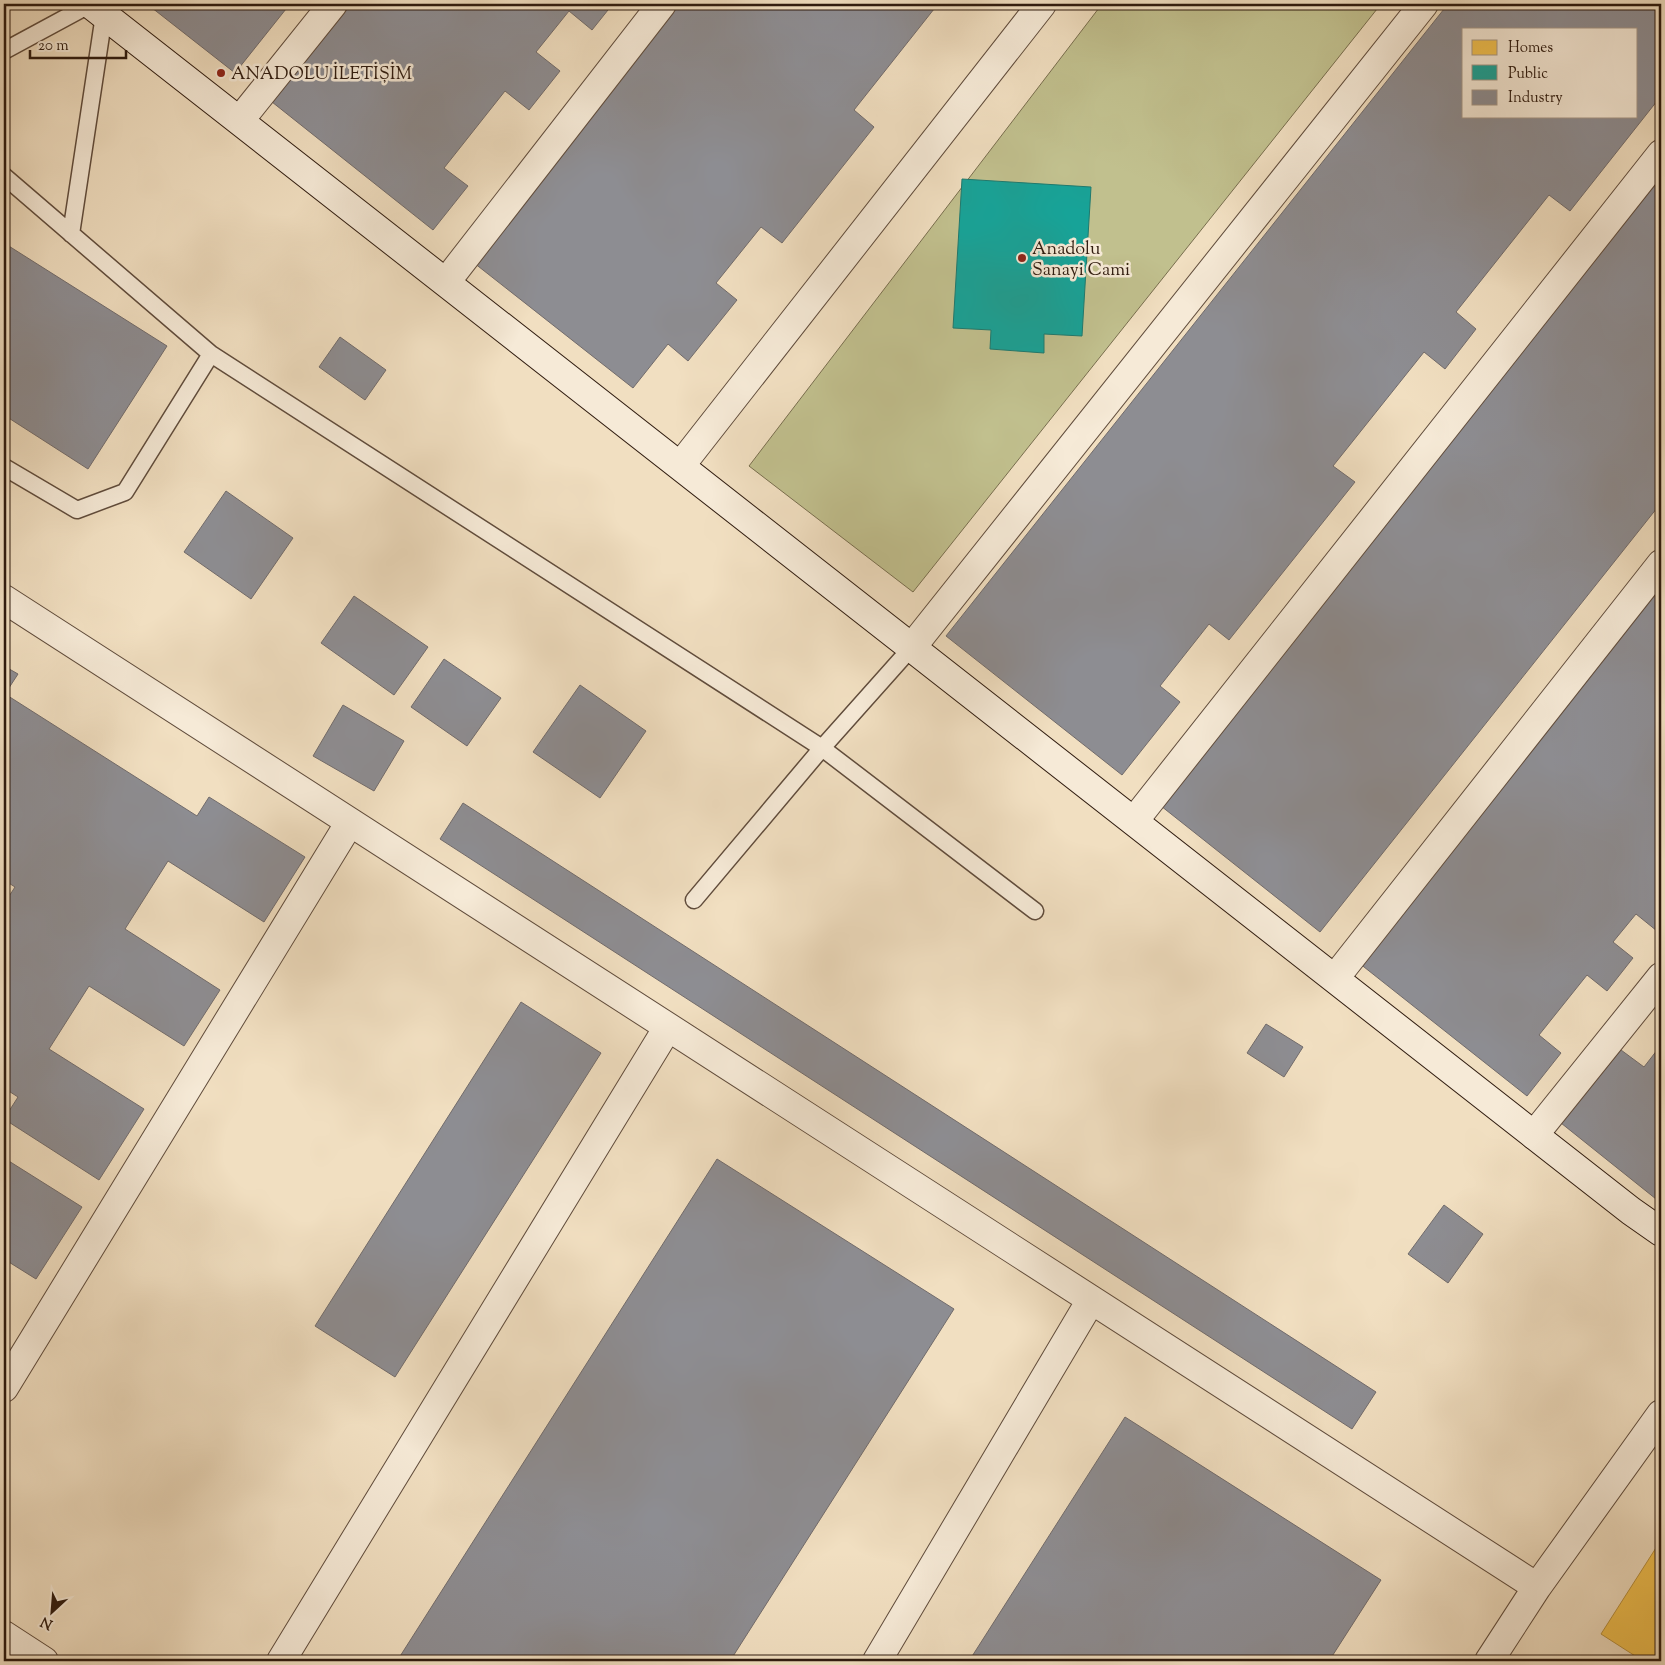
<svg xmlns="http://www.w3.org/2000/svg" width="1665" height="1665" font-family="'Sorts Mill Goudy',serif">
<style>
.green{fill:#c1c08e;stroke:#786e4e}
.homes{fill:#f2c14e;stroke:#b88f3b}
.public{fill:#17a398;stroke:#1e7a6f}
.industry{fill:#8d8d92;stroke:#716b6b;fill-rule:evenodd}
.lines{fill:none;stroke-linecap:round;stroke-linejoin:round}
.lane-casing{stroke:#604c3c;stroke-width:19}
.street-casing{stroke:#604c3c;stroke-width:30}
.secondary-casing{stroke:#2f1b0f;stroke-width:30}
.lane{stroke:#f6ead7;stroke-width:16}
.street{stroke:#f6ead7;stroke-width:28}
.secondary{stroke:#f6ead7;stroke-width:28}
.poi-dot{fill:#8f2418;stroke:#f6ead7;stroke-width:2}
.labels{text-anchor:middle;stroke-width:5;stroke-linejoin:round;paint-order:stroke}
.poi-label{font-size:18px;fill:#2f1b0f;stroke:#f6ead7;text-anchor:start}
</style>
<rect width="100%" height="100%" fill="#f1dfc1"/>
<filter id="stains"><feTurbulence type="fractalNoise" baseFrequency=".004" numOctaves="4"/><feColorMatrix values="0 0 0 0 .2 0 0 0 0 .09 0 0 0 0 .02 0 0 0 .5 -.17"/></filter>
<radialGradient id="worn" r=".72"><stop offset=".6" stop-color="#630" stop-opacity="0"/><stop offset="1" stop-color="#630" stop-opacity=".3"/></radialGradient>
<path class="green" d="M1102 4H1381L913 592 749 466Z"/>
<path class="homes" d="M1661 1540V1661H1643L1601 1634Z"/>
<path class="public" d="M962 179 1091 187 1082 336 1044 334V353L990 349 991 330 953 328Z"/>
<path class="industry" d="M147 4H290L235 73Z
M342 4H606L603 7 608 10 592 30 569 11 536 52 560 71 529 110 505 91 444 168 468 186 433 230 267 98Z
M672 4H938L854 110 874 127 782 243 761 227 716 283 737 300 688 361 668 344 633 388 469 259Z
M1448 4H1661V96L1570 211 1549 195 1456 312 1476 329 1445 369 1424 352 1333 466 1355 482 1229 640 1209 624 1160 686 1180 702 1122 775 946 636ZM1464 29H1636V116H1464Z
M1661 177V503L1320 932 1161 806Z
M4 243 167 346 88 469 4 415Z
M340 337 386 370 365 400 319 367Z
M226 491 293 538 251 599 184 552Z
M1661 582V881L1659 884 1661 886V925L1657 931 1636 914 1613 942 1633 958 1607 991 1587 975 1539 1035 1561 1053 1527 1096 1359 963Z
M354 596 428 647 394 695 321 643Z
M444 659 501 698 467 746 411 707Z
M4 666 18 674 5 694 197 816 209 797 305 857 264 922 168 861 125 929 220 990 184 1046 89 986 49 1049 144 1109 99 1180 4 1119 18 1097 4 1088V904L15 887 4 880Z
M580 685 646 731 600 798 533 752Z
M343 705 404 741 374 791 313 756Z
M463 803 1376 1392 1352 1429 440 839Z
M521 1002 601 1053 395 1377 315 1326Z
M1266 1024 1303 1047 1284 1077 1247 1053Z
M1661 1045V1203L1561 1123 1621 1050 1644 1067Z
M4 1158 82 1207 36 1279 4 1259Z
M717 1159 954 1309 730 1661H397Z
M1444 1205 1483 1234 1448 1283 1408 1254Z
M1125 1417 1381 1580 1329 1661H969Z"/>
<g class="lines">
<defs>
<path id="lane" d="M4 51 91 4
M4 176 211 354 822 748 912 647
M71 234 104 15
M4 467 77 510 125 492 211 354
M694 900 822 748 1035 911"/>
<path id="street" d="M240 120 333 4
M446 282 662 4
M681 465 1042 4
M4 599 1537 1587
M912 647 1424 4
M1134 821 1661 154
M1335 978 1661 564
M1534 1135 1661 977
M4 1388 350 822
M4 1635 44 1661
M281 1661 668 1027
M877 1661 1091 1300
M1489 1661 1537 1587 1661 1414"/>
<path id="secondary" d="M90 4 1631 1211 1661 1232"/>
</defs>
<use href="#lane" class="lane-casing"/>
<use href="#street" class="street-casing"/>
<use href="#secondary" class="secondary-casing"/>
<use href="#lane" class="lane"/>
<use href="#street" class="street"/>
<use href="#secondary" class="secondary"/>
</g>
<g class="poi-dot">
<circle cx="221" cy="73" r="5"/>
<circle cx="1022" cy="258" r="5"/>
</g>
<g class="labels">
<g class="poi-label">
<text x="231" y="79">ANADOLU İLETİŞİM</text>
<text x="1032" y="254">Anadolu<tspan x="1032" dy="21">Sanayi Cami</tspan></text>
</g>
</g>
<rect width="1665" height="1665" fill="none" stroke="#f1dfc1" stroke-width="20"/>
<rect x="5" y="5" width="1655" height="1655" fill="none" stroke="#2f1b0f" stroke-width="2.5"/>
<rect x="10" y="10" width="1645" height="1645" fill="none" stroke="#2f1b0f"/>
<rect x="1462" y="28" width="175" height="90" fill="#f6ead7" stroke="#a69787"/>
<rect x="1472" y="40" width="25" height="15" fill="#f2c14e" stroke="#a69787"/>
<text x="1508" y="52" font-size="15" fill="#2f1b0f">Homes</text>
<rect x="1472" y="65" width="25" height="15" fill="#17a398" stroke="#a69787"/>
<text x="1508" y="78" font-size="15" fill="#2f1b0f">Public</text>
<rect x="1472" y="90" width="25" height="15" fill="#8d8d92" stroke="#a69787"/>
<text x="1508" y="102" font-size="15" fill="#2f1b0f">Industry</text>
<g transform="translate(52 1612) rotate(206)" stroke="#f6ead7" stroke-width="4" paint-order="stroke">
<path d="M0-4L9 19L0 12L-9 19Z" fill="#2f1b0f"/>
<text y="-8" font-size="14" font-weight="bold" text-anchor="middle" fill="#2f1b0f">N</text>
</g>
<path d="M30 50v8h96v-8" fill="none" stroke="#2f1b0f" stroke-width="2.5"/>
<text x="38" y="50" font-size="15" fill="#2f1b0f" stroke="#f6ead7" stroke-width="4" paint-order="stroke">20 m</text>
<rect width="100%" height="100%" filter="url(#stains)"/>
<rect width="100%" height="100%" fill="url(#worn)"/>
</svg>
